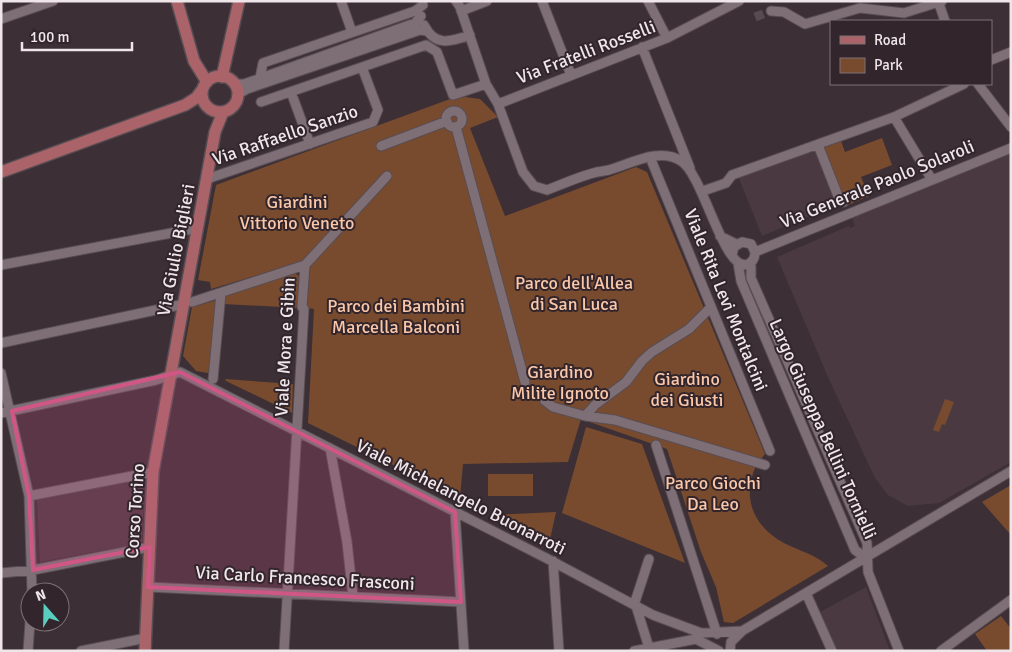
<svg xmlns="http://www.w3.org/2000/svg" width="1012" height="652" font-family="Signika,sans-serif">
<style>
.built{fill:#4b3942}
.green{fill:#784b2f}
.lines{fill:none;stroke-linecap:round;stroke-linejoin:round}
.minor-tunnel{stroke:#574a51;stroke-width:9;stroke-dasharray:9 4.5;stroke-linecap:butt}
.minor-casing{stroke:#584d52;stroke-width:11}
.major-casing{stroke:#584d52;stroke-width:14}
.minor{stroke:#7e6f77;stroke-width:9}
.major{stroke:#aa6469;stroke-width:11}
.marked{fill:#d05686;fill-opacity:0.2;stroke:#d05686;stroke-width:4;stroke-linejoin:round}
.labels{text-anchor:middle;stroke-width:4;stroke-linejoin:round;paint-order:stroke}
.street-label{font-size:18px;fill:#efe6ea;stroke:#32252b}
.park-label{font-size:18px;fill:#fac7a9;stroke:#32252b}
</style>
<rect width="100%" height="100%" fill="#3c2f36"/>
<path class="built" d="M815 148 838 204 762 236 739 178 740 176Z
M1011 152V462L939 503 908 506 888 495 875 478 828 377 777 257 849 226 850 228 855 226 852 217Z
M145 478 142 543 40 562 37 500Z
M866 587 890 651H838L820 612Z"/>
<path class="green" d="M465 97 480 99 498 117 470 128 505 216 636 167 647 172 765 454C762 458 758 462 756 466 741 498 754 527 784 543 799 551 815 554 828 566L733 623 724 622 716 587 701 552 667 449 581 419 568 462 463 464 460 498 308 423 314 309 307 308 309 281 291 265 211 289 210 282 198 280 216 185 450 99Z
M882 138 892 165 861 177 869 196 848 205 844 201 823 148 841 141 845 152Z
M295 273 302 279 300 308 223 304 224 296Z
M217 300 211 369 208 373 196 371 183 356 192 307Z
M225 379 293 384 292 413 226 381Z
M945 399 954 402 945 425 942 424 939 432 933 430Z
M586 427 642 444 685 563 562 513Z
M488 474H533V496H488Z
M1011 485V535L982 502Z
M556 512 549 544 491 515Z
M1001 616 1011 629V651H987L975 634Z"/>
<g class="lines">
<path class="minor-tunnel" d="M755 17 771 11"/>
<defs>
<path id="minor" d="M341 1 352 32
M456 1 460 7 486 84 498 104 523 172 534 186 547 190C563 184 580 176 597 172 602 171 607 171 612 169 632 163 661 147 681 161 704 175 724 274 748 264 753 262 755 257 755 252L751 244 742 242 734 247 732 255
M542 1 571 75
M648 1 667 38
M938 1 945 21
M461 11 487 1
M771 11 784 12 805 24 860 8 904 13 942 1
M1 19 53 1
M424 25C435 47 450 42 470 35
M642 47 690 168
M991 60 1011 52
M260 78 263 63 415 11 423 5
M234 84H244L415 23 421 16
M978 84 1011 127
M291 92 310 144
M237 95 247 89 420 30 427 31
M261 102 426 45 437 52 453 95 486 84
M498 104 667 38 739 1
M446 119a8 8 0 1 1 16 0a8 8 0 1 1-16 0Z
M894 117 932 180
M456 127 525 382
M818 145 840 201 844 202
M381 146 447 121
M652 162 770 451
M207 179 373 122 378 110 362 67
M703 191 726 183 732 175 894 117 964 84
M720 236 736 244
M755 252 1011 148
M751 262V278L867 543 868 572 899 651
M738 263 741 281 855 550 866 558
M1 265 198 228
M192 302 305 265 387 176
M1 343 184 304
M1 373 29 496 32 592
M213 379 221 293
M545 401 553 407 585 416 615 420 765 465
M1 413 156 380 180 372 546 558 653 615 701 633 742 631
M585 416 595 405 626 382 642 361 652 352 689 329 711 307
M656 445 717 634
M330 448 347 542 353 597
M29 496 153 472
M455 512 464 651
M553 561 559 651
M1 573 33 570 150 547
M148 587 461 602
M806 593 832 651
M634 605 649 559
M636 606 650 651
M28 651 30 622
M81 651 146 638
M284 651 304 309 302 307 305 265
M634 651 696 639 719 651
M730 651 731 642 742 631 1011 471
M941 651 1011 600"/>
<path id="major" d="M177 1 194 61 207 82
M202 94a18 18 0 1 1 36 0a18 18 0 1 1-36 0Z
M222 77 239 1
M1 172 185 105 196 98 202 90
M145 651 153 472 215 132 223 112"/>
</defs>
<use href="#minor" class="minor-casing"/>
<use href="#major" class="major-casing"/>
<use href="#minor" class="minor"/>
<use href="#major" class="major"/>
</g>
<path class="marked" d="M180 372 455 512 461 602 148 587 150 547 33 570 29 496 12 411Z"/>
<g class="labels">
<g class="street-label">
<text transform="translate(586 52) rotate(-21)" y="6">Via Fratelli Rosselli</text>
<text transform="translate(285 135) rotate(-19)" y="6">Via Raffaello Sanzio</text>
<text transform="translate(877 184) rotate(-22)" y="6">Via Generale Paolo Solaroli</text>
<text transform="translate(176 250) rotate(-79)" y="6">Via Giulio Biglieri</text>
<text transform="translate(726 300) rotate(68)" y="6">Viale Rita Levi Montalcini</text>
<text transform="translate(285 347) rotate(-87)" y="6">Viale Mora e Gibin</text>
<text transform="translate(823 429) rotate(66)" y="6">Largo Giuseppa Bellini Tornielli</text>
<text transform="translate(461 497) rotate(27)" y="6">Viale Michelangelo Buonarroti</text>
<text transform="translate(135 511) rotate(-86)" y="6">Corso Torino</text>
<text transform="translate(305 578) rotate(3)" y="6">Via Carlo Francesco Frasconi</text>
</g>
<g class="park-label">
<text x="297" y="208">Giardini<tspan x="297" dy="21">Vittorio Veneto</tspan></text>
<text x="574" y="289">Parco dell'Allea<tspan x="574" dy="21">di San Luca</tspan></text>
<text x="396" y="312">Parco dei Bambini<tspan x="396" dy="21">Marcella Balconi</tspan></text>
<text x="560" y="378">Giardino<tspan x="560" dy="21">Milite Ignoto</tspan></text>
<text x="687" y="385">Giardino<tspan x="687" dy="21">dei Giusti</tspan></text>
<text x="713" y="489">Parco Giochi<tspan x="713" dy="21">Da Leo</tspan></text>
</g>
</g>
<rect width="1012" height="652" fill="none" stroke="#efe6ea" stroke-width="5"/>
<rect x="830" y="20" width="162" height="65" fill="#32252b" stroke="#7e7277"/>
<rect x="840" y="36" width="25" height="8" fill="#aa6469" stroke="#7e7277"/>
<text x="874" y="45" font-size="15" fill="#efe6ea">Road</text>
<rect x="840" y="58" width="25" height="15" fill="#784b2f" stroke="#7e7277"/>
<text x="874" y="70" font-size="15" fill="#efe6ea">Park</text>
<g transform="translate(45 607) rotate(340)"><circle r="24" fill="#32252b" stroke="#7e7277"/>
<path d="M0-4L9 19L0 12L-9 19Z" fill="#59cebe"/>
<text y="-8" font-size="14" font-weight="bold" text-anchor="middle" fill="#efe6ea">N</text>
</g>
<path d="M22 42v8h110v-8" fill="none" stroke="#efe6ea" stroke-width="2.5"/>
<text x="30" y="42" font-size="15" fill="#efe6ea" stroke="#32252b" stroke-width="4" paint-order="stroke">100 m</text>
</svg>
